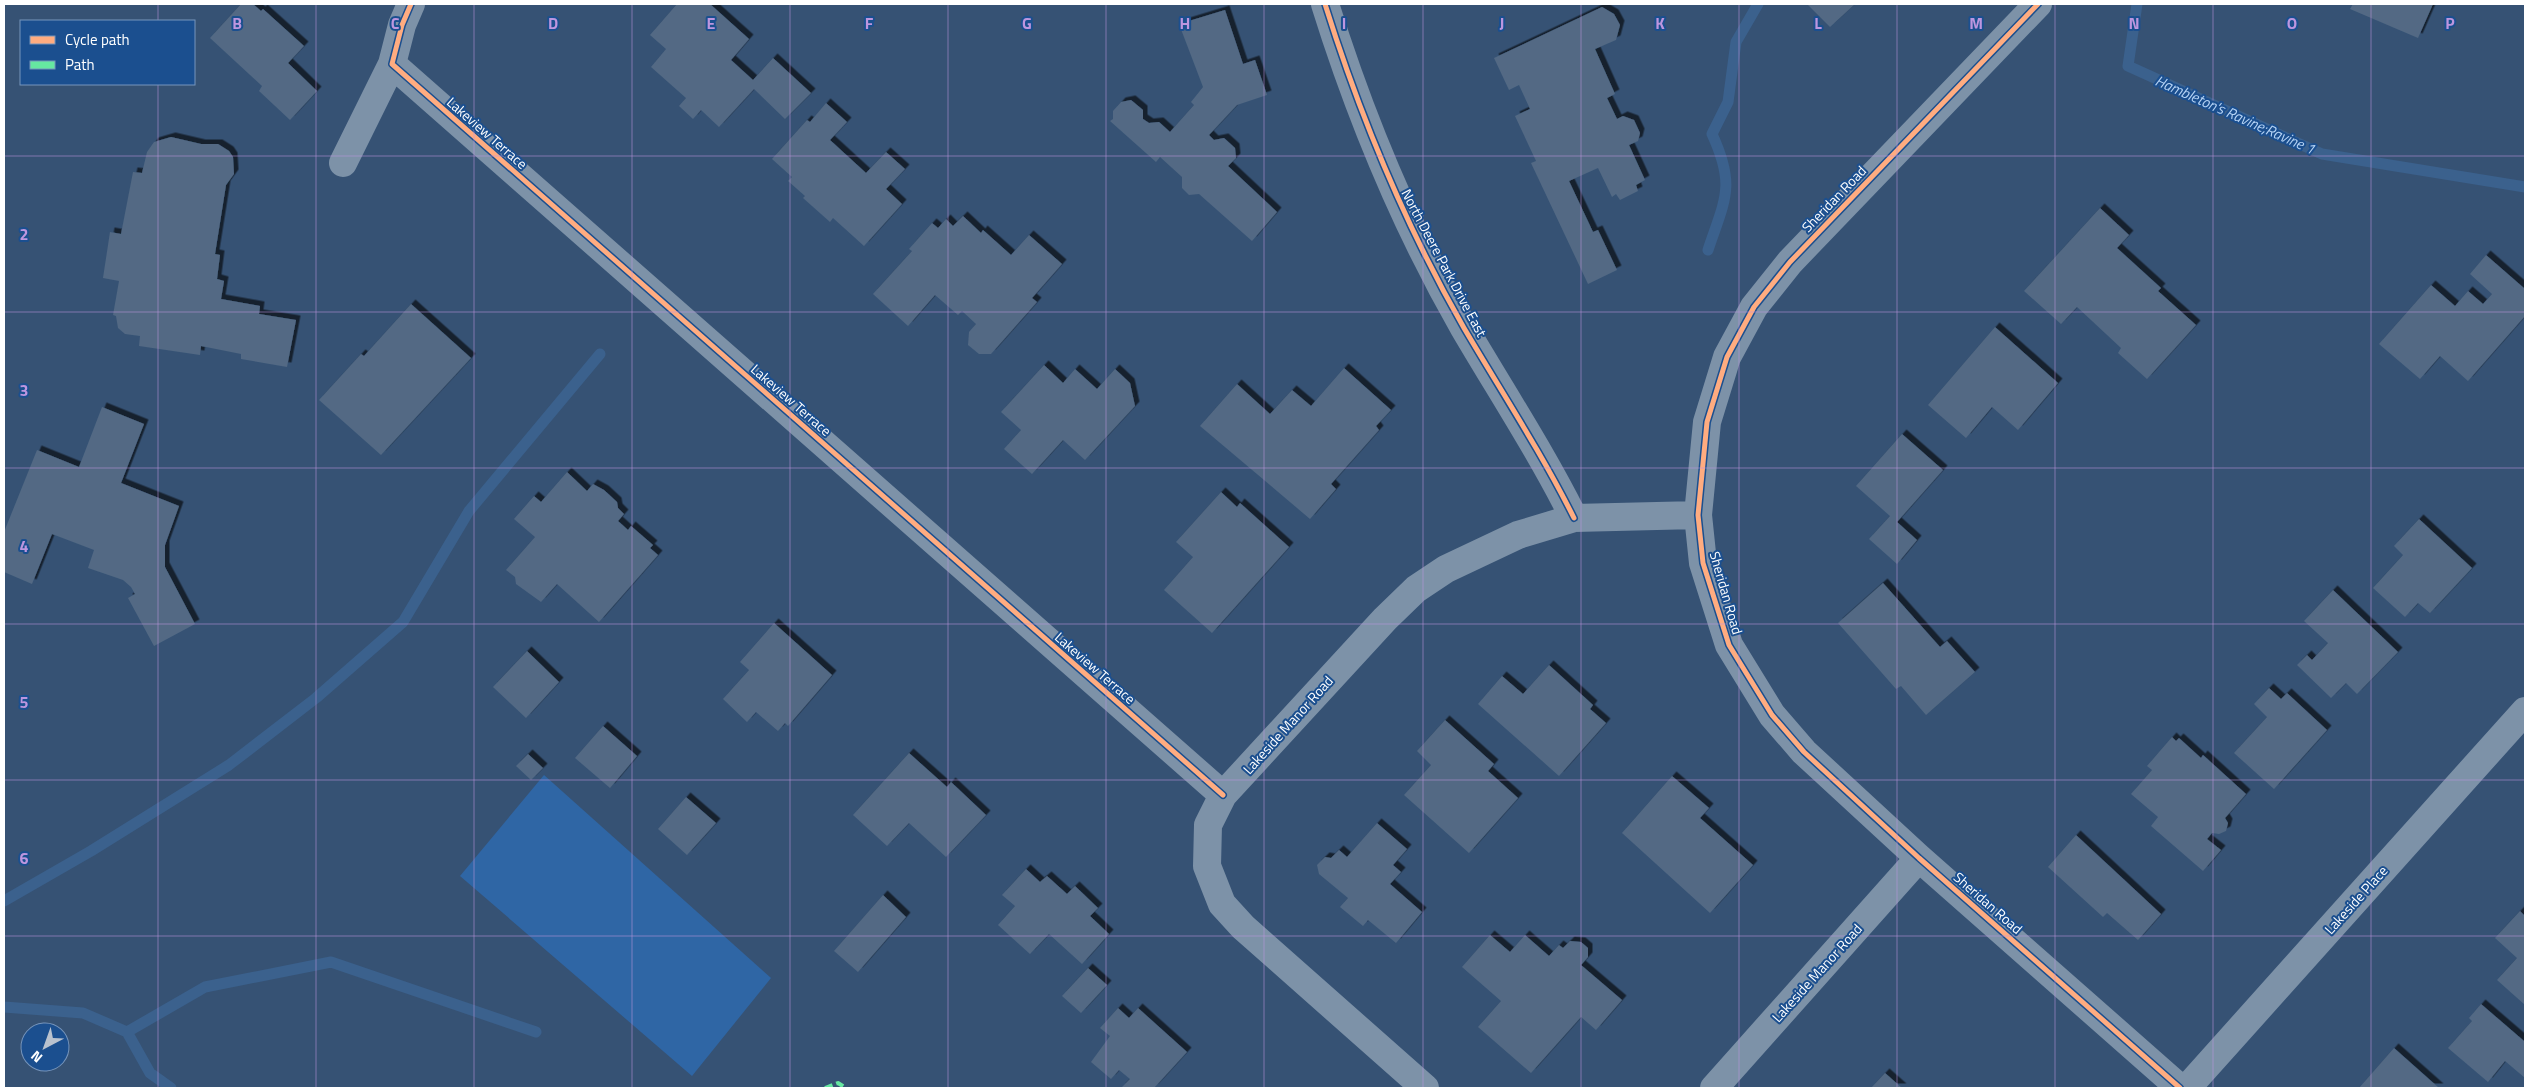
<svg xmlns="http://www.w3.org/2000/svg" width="2529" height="1092" font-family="'Titillium Web',sans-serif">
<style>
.green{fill:#2f66a5}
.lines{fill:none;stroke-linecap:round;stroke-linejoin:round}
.stream{stroke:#3b618d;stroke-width:11}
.building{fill:#526984;filter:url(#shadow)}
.minor{stroke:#7d92a8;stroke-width:28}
.quiet{stroke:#66e7a1;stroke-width:4;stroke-dasharray:8 4;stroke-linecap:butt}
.cycleway-casing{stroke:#1b4f8f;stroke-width:8}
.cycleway{stroke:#ffac80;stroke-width:5}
.grid{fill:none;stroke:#bd96df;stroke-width:1;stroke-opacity:0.55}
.labels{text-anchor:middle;stroke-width:4;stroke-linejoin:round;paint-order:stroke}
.street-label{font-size:14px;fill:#fff;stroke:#1b4f8f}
.water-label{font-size:15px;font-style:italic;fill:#b5d3f5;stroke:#1b4f8f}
.grid-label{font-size:16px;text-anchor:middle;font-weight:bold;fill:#bd96df;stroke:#1b4f8f;stroke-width:4;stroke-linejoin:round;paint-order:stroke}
</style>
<defs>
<filter id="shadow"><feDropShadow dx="4.5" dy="-4.5" stdDeviation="0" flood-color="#0009"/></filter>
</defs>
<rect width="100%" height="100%" fill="#365274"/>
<path class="green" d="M544 775 771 978 692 1076 460 876Z"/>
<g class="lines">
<path class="stream" d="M2137 4 2128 66 2322 154 2525 187
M1708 250C1725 199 1736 186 1712 134L1728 102 1736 42 1758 4
M4 901 91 851 229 765 316 698 403 622 469 511 600 354
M4 1007 83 1013 127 1032 150 1073 171 1088
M127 1032 205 987 331 962 536 1032"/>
</g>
<path class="building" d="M241 4H253L261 11 263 9 304 46 288 63 317 91 290 120 259 91 262 86 210 38Z
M677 4H710L749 39 731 60 753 80 773 58 811 93 785 119 754 89 719 127 701 110 693 119 679 106 686 98 651 67 666 49 650 35Z
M1807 4H1855L1830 27Z
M2353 4H2433L2418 38 2350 9Z
M1602 7 1614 14 1620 25 1616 40 1595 49 1615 94 1607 98 1617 119 1623 116 1634 120 1640 133 1638 141 1629 145 1645 180 1636 185 1638 191 1620 200 1616 194 1612 197 1598 168 1569 181 1593 232 1598 230 1617 270 1588 284 1531 163 1536 161 1515 116 1530 109 1519 85 1509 90 1494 58Z
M1225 10 1243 64 1255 60 1267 95 1237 105 1209 135 1214 140 1224 138 1235 148 1236 158 1228 166 1277 212 1252 241 1199 194 1189 195 1182 188V177L1160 157 1156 162 1110 121 1113 119V111L1121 102 1131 100 1143 110V119L1149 123 1159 122 1170 132 1194 105 1191 102 1203 87 1179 24Z
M826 103 847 122 830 140 866 173 886 152 905 169 886 189 902 204 864 246 833 218 830 222 803 198 805 196 788 181 792 177 772 159 807 120 810 122Z
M171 137 201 144H218L229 151 233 157 234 174 226 185 215 254 220 255 217 279 224 281 221 299 260 306 259 314 296 320 287 367 241 359V354L201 346 200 355 139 346 140 336 125 334 118 328 116 316 113 315 119 281 103 278 110 232 121 234 133 172 142 173 147 152 154 142Z
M2100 208 2129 235 2117 248 2161 288 2158 291 2196 325 2147 379 2118 353 2121 348 2077 307 2061 324 2024 291Z
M963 216 981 233 983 230 1011 255 1029 235 1062 264 1032 298 1037 302 991 354H979L968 345 969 332 976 324 962 311 958 315 935 295 908 326 873 294 912 251 909 249 932 223 938 228 946 219 953 226Z
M2486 255 2525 289V316L2468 381 2440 356 2420 379 2379 344 2431 285 2455 306 2468 291 2483 304 2492 294 2470 274Z
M411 304 471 358 381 455 319 400 361 354 364 356Z
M1995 327 2058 383 2018 430 1992 407 1966 438 1928 405Z
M1044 365 1063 383 1075 369 1097 389 1115 369 1130 383 1135 406 1085 460 1063 440 1032 474 1004 449 1021 430 1001 412Z
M1344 368 1391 410 1376 426 1379 430 1331 484 1336 489 1310 519 1200 426 1237 384 1270 414 1292 390 1311 406Z
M102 407 144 424 121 483 179 506 165 545V567L195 624 154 646 128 598 135 594 131 587 123 580 88 568 94 550 52 534 32 584 4 572V532L37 450 79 467Z
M1902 434 1943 470 1897 522 1917 540 1897 564 1869 539 1890 516 1856 486Z
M567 472 587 491 593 484 604 490 617 502 618 508 624 514 618 521 628 530 631 526 653 545 650 548 658 555 599 622 557 584 541 602 516 584 515 577 506 570 535 537 514 519 534 496 541 502Z
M1221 492 1237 507 1240 503 1289 547 1212 633 1164 590 1193 557 1176 542Z
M2419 519 2472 568 2430 613 2418 603 2405 617 2373 588 2403 555 2394 546Z
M1883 583 1940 647 1947 641 1975 672 1926 715 1901 686 1896 689 1838 623Z
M2333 590 2398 652 2357 694 2346 683 2331 698 2297 665 2307 655 2312 660 2328 643 2304 621Z
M774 623 832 675 788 726 785 723 778 731 756 712 747 722 723 699 749 670 740 662Z
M527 651 559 682 526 718 493 687Z
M1549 665 1593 705 1590 709 1606 723 1559 776 1478 704 1502 676 1523 694Z
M2269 688 2281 699 2287 693 2327 730 2274 789 2234 753 2267 717 2254 704Z
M1445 720 1494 764 1488 771 1518 798 1469 853 1404 795 1431 765 1417 751Z
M603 726 637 756 610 788 575 758Z
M2172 737 2176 741 2179 738 2201 758 2203 755 2246 794 2225 818 2228 823 2226 831 2219 834 2212 833 2207 839 2221 850 2203 871 2151 826 2158 817 2131 794 2152 770 2147 766Z
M909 753 947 787 951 782 986 815 946 857 909 823 887 846 853 815Z
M528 754 543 768 531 780 516 766Z
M1672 776 1709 808 1700 818 1753 865 1710 913 1622 833Z
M686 797 716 823 687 855 658 829Z
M1377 823 1407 849 1393 865 1401 872 1390 884 1422 912 1396 943 1368 920 1363 926 1340 907 1348 898 1319 874 1317 865 1325 857 1331 858 1339 850 1347 857Z
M2076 835 2161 914 2138 940 2107 913 2103 917 2048 867Z
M1026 869 1040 882 1047 876 1067 894 1075 886 1098 908 1090 916 1109 934 1082 964 1049 934 1030 954 998 925 1015 906 1002 895Z
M883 895 906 917 858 972 834 951Z
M2520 911 2525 916V1005L2497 980 2517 958 2495 938Z
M1490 935 1510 952 1525 935 1549 956 1559 945 1563 948 1570 941 1581 942 1588 948V957L1581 965 1622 1000 1596 1030 1581 1017 1531 1073 1478 1027 1501 1001 1462 967Z
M1088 968 1107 985 1081 1013 1062 996Z
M2481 1004 2524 1041 2525 1078 2505 1061 2488 1082 2448 1048 2472 1021 2469 1018Z
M1118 1008 1129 1018 1138 1008 1187 1052 1154 1088H1121L1130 1079 1119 1070 1111 1079 1091 1062 1110 1036 1100 1028Z
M2394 1048 2439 1088H2359Z
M1885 1073 1902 1088H1871Z"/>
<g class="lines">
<path class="minor" d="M411 4 402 25 392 64 1223 795
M1325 4C1360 116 1405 225 1464 328 1501 391 1541 452 1574 518
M2038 4 1790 262 1754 307 1727 357 1707 422 1698 515 1703 563 1729 645 1772 715 1804 752 1919 858 2180 1088
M343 163 392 64
M1425 1088 1243 927 1222 904 1207 866 1208 825 1223 795 1385 619 1416 589 1446 569 1518 535 1574 518 1698 515
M1714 1088 1919 858
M2187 1088 2525 711"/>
<path class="quiet" d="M825 1088 838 1083 846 1088"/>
<defs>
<path id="cycleway" d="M411 4 402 25 392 64 1223 795
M1325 4C1360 116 1405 225 1464 328 1501 391 1541 452 1574 518
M2038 4 1790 262 1754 307 1727 357 1707 422 1698 515 1703 563 1729 645 1772 715 1804 752 1919 858 2180 1088"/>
</defs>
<use href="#cycleway" class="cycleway-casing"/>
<use href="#cycleway" class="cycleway"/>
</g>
<path class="grid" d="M158 4V21M316 4V1088M474 4V1088M632 4V1088M790 4V1088M948 4V1088M1106 4V1088M1264 4V1088M1423 4V1088M1581 4V1088M1739 4V1088M1897 4V1088M2055 4V1088M2213 4V1088M2371 4V1088M158 84V1088M4 156H2525M4 312H2525M4 468H2525M4 624H2525M4 780H2525M4 936H2525"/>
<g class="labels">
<g class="street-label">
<text transform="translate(487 133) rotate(41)" y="5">Lakeview Terrace</text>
<text transform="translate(1834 199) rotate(-46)" y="5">Sheridan Road</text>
<text transform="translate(1444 263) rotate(62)" y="5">North Deere Park Drive East</text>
<text transform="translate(791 400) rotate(41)" y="5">Lakeview Terrace</text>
<text transform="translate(1726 593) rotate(74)" y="5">Sheridan Road</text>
<text transform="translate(1095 668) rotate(41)" y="5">Lakeview Terrace</text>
<text transform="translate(1288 725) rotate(-48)" y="5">Lakeside Manor Road</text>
<text transform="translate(2356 900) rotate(-48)" y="5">Lakeside Place</text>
<text transform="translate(1988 903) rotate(41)" y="5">Sheridan Road</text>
<text transform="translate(1817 973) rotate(-48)" y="5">Lakeside Manor Road</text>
</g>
<g class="water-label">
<text transform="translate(2235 115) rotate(24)" y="5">Hambleton's Ravine;Ravine 1</text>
</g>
</g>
<g class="grid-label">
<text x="237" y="29">B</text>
<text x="395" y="29">C</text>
<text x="553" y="29">D</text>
<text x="711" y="29">E</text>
<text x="869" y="29">F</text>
<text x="1027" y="29">G</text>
<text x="1185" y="29">H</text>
<text x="1344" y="29">I</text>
<text x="1502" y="29">J</text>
<text x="1660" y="29">K</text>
<text x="1818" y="29">L</text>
<text x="1976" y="29">M</text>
<text x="2134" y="29">N</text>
<text x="2292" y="29">O</text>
<text x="2450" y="29">P</text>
<text x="24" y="240">2</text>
<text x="24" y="396">3</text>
<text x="24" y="552">4</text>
<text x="24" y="708">5</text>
<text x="24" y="864">6</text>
</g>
<rect width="2529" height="1092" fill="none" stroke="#ffffff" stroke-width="10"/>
<rect x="20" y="20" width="175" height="65" fill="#1b4f8f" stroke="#7695bc"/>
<rect x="30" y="36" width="25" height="8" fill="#ffac80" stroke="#7695bc"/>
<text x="65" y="45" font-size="15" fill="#ffffff">Cycle path</text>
<rect x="30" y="61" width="25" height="8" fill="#66e7a1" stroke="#7695bc"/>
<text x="65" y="70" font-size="15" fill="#ffffff">Path</text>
<g transform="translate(45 1047) rotate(221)"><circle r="24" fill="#1b4f8f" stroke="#7695bc"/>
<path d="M0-4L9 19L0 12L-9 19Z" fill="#b9c2ce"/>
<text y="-8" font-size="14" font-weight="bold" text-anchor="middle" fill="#ffffff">N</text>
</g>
</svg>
